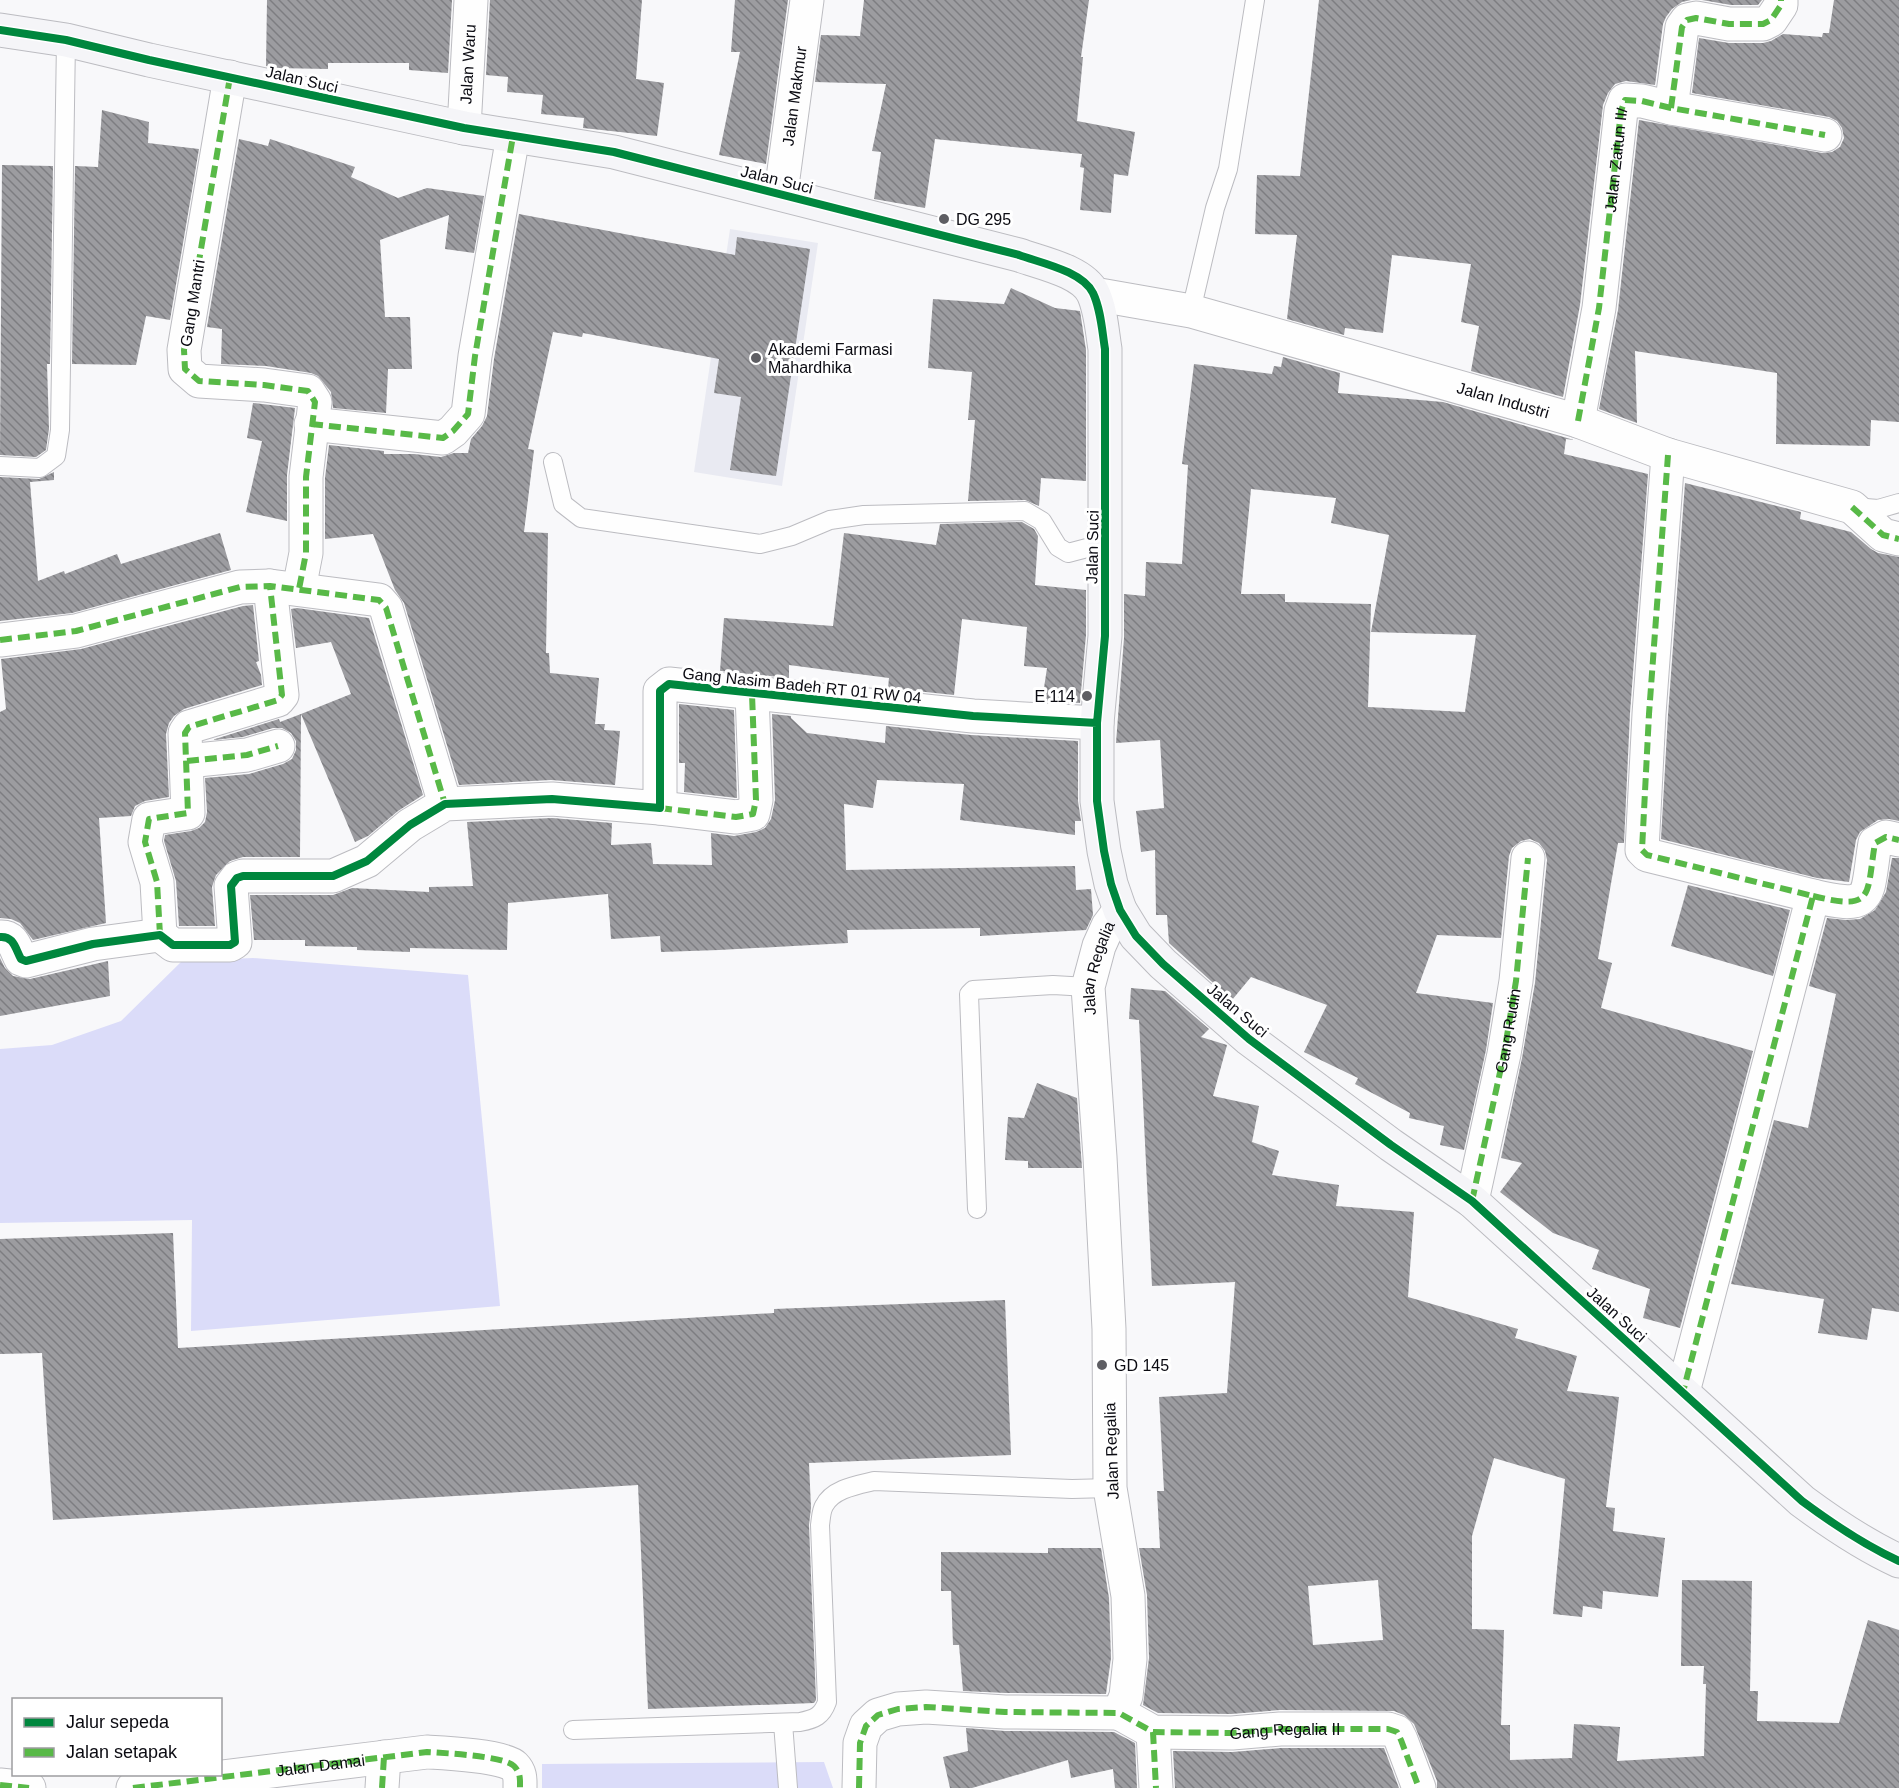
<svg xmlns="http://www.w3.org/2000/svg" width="1899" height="1788" font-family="Helvetica,sans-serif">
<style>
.built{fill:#e9eaf2}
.green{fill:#dbdcf9}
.building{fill:url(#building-back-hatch);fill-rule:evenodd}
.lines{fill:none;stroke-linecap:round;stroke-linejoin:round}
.lane-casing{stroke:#bcbcc1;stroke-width:20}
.street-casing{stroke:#bcbcc1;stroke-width:35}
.secondary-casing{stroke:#bcbcc1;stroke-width:35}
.lane{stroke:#fefefe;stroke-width:18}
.street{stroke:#fefefe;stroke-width:33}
.secondary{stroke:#f5f5f8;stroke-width:33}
.quiet{stroke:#58b947;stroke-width:6;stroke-dasharray:12 6;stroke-linecap:butt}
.cycleway-casing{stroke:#fff;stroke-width:11}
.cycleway{stroke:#00873e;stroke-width:8}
.poi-dot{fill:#5e5e63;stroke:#fff;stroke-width:2}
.labels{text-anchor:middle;stroke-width:6;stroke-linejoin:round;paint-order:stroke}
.street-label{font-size:16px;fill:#0b0b12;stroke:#fff}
.poi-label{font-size:16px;fill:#0b0b12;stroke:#fff;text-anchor:start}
</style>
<defs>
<pattern id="building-back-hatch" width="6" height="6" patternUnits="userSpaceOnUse" patternTransform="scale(1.5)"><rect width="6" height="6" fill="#9c9ca0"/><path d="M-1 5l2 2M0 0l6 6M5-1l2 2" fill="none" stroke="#7d7d81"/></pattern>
</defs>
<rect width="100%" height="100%" fill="#f8f8fa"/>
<path class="built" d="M730 229 818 243 782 486 694 472Z"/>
<path class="green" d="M253 958 468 975 500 1306 191 1331 192 1220 0 1223V1049L52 1045 121 1021 182 961Z
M824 1762 833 1788H542V1764Z"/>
<path class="building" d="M267 0H452L448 73 409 70V63H328V69L275 68 266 66Z
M490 0H642L636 79 664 83 657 136 583 128 584 118 541 114 543 95 507 92 508 77 486 75Z
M735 0H788L766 164 719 155 740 52H731Z
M864 0H1089L1081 57H1083L1077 121 1135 132 1128 176 1114 174 1111 213 1080 210 1084 168 1080 167 1082 154 935 139 925 208 874 199 881 152 872 151 886 84 815 82 821 35 860 36Z
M1319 0H1691L1682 2 1672 9 1666 17 1663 24 1655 85 1626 81 1615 84 1608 93 1603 105 1580 305 1563 397 1471 371 1479 326 1461 322 1471 264 1392 255 1383 333 1345 328 1344 335 1287 319 1297 235 1255 234 1257 175 1300 176Z
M1702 0H1762L1758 5H1731Z
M1834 0H1899V422L1871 420 1870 446 1776 444 1777 373 1635 351 1637 423 1599 409 1618 310 1639 120 1822 153 1832 152 1840 147 1844 138 1842 128 1837 121 1829 117 1692 93 1699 38 1729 43H1763L1771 41 1783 34 1822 37 1823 33H1829Z
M102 110 149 122 148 143 199 149 170 320 146 316 136 365 72 364 75 166 98 167Z
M239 139 268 146 270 139 355 167 351 177 398 198 427 188 484 196 474 253 445 249 449 215 380 240 385 317H410L412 369H388L386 413 333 408 331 392 318 376 311 373 266 366 221 364 222 329 207 327Z
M2 165 53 166 50 364H47L49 429 46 450 36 457 0 455Z
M519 214 735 255 737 237 810 249 776 476 730 470 741 397 714 393 719 359 583 333 582 337 553 332 528 449 534 450 524 532 548 533 546 653H549L550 673 599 678 595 724H605L604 730 620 731 615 785 551 780 459 785 404 603 395 590 373 534 325 539V478L329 445 384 451V454H414L441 457 454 453H468L471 439 482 426 487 416 494 359Z
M1011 288 1055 308 1080 311 1086 350V481L1041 478 1039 506 1025 500 968 501 975 420H968L972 372 928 368 933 299 1004 304Z
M1283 357 1340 373 1338 393 1443 402 1574 440 1566 439 1564 454 1648 474 1630 713 1624 843H1618L1598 959 1612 963 1601 1008 1753 1051 1680 1328 1643 1318 1650 1289 1592 1269 1599 1250 1553 1233 1500 1192 1522 1163 1501 1158 1522 1058 1535 983 1547 860 1545 851 1539 843 1530 839 1521 841 1512 848 1509 856 1501 938 1437 935 1416 993 1493 1003 1486 1050 1464 1150 1440 1145 1444 1126 1409 1118 1410 1113 1355 1084 1358 1078 1304 1052 1327 1005 1251 977 1232 1000 1169 943 1167 915H1156L1155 850 1141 852 1136 811 1164 808 1160 740 1116 743 1124 638V594L1145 596 1146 562 1182 564 1188 465 1182 464 1194 364 1272 374 1274 366 1281 367ZM1251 489 1336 498 1331 523 1389 535 1371 632 1476 635 1465 712 1368 707 1371 604 1285 602V594H1241Z
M253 403 295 408 287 475V521L246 512 262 441 247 438Z
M54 472V480L30 482 38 581 64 571 65 574 117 554 121 564 220 533 231 570 72 613 0 621V477L39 479Z
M1685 483 1801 512 1800 519 1851 532 1871 549 1878 553 1899 557V821L1889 819 1878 820 1860 832 1856 840 1849 882 1817 878 1661 839 1668 715Z
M1022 522 1034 529 1038 536 1035 585 1086 590V635L1080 703 1042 701 1047 668 1024 666 1027 627 962 619 954 695 888 688 889 678 789 665V678L720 671 724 618 833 626 844 533 936 545 940 524Z
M253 605 259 661 256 662 261 675 262 685 184 709 174 716 169 723 166 734 169 797 145 801 135 806 131 816 99 818 106 923 33 940 20 923 11 919 0 918V712L6 709 1 659 81 649 243 606Z
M297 608 369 618 423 795 398 811 368 836 355 842 301 714 351 694 331 642 296 648 291 609Z
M679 704 734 710 737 798 684 792 685 763H679Z
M301 714 300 857H243L230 861 216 875 212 887 215 926H179L176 881 164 841 165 835 191 831 199 828 205 822 207 812 205 778 249 774 283 764 292 759 296 750V741L291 733 282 728H273L243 737 212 740 279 719 280 722Z
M772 714 791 716V718L807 733 885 743 886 726 971 735 1078 741V801L1081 821H1075V835L960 820 964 784 877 780 873 808 844 804 846 870 1075 866 1076 890 1091 889 1093 915 1086 930 980 936V928L847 930 848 943 719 950 661 952 660 936 611 939 608 894 508 903 507 950 410 948V952L357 950V947L305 946V940H254L250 895H333L352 888 429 892V887L473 886 467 822 552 818 612 823 611 845 651 843 653 864 712 865 711 833 734 836 756 832 765 828 771 819 775 800Z
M1892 858H1899V1312L1872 1308 1867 1340 1818 1333 1824 1299 1731 1284 1774 1120 1808 1128 1836 994 1809 986 1827 918 1846 920 1860 919 1875 910 1886 892Z
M1688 885 1790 910 1773 976 1671 946Z
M0 958 5 968 13 976 30 979 108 961 110 996 0 1016Z
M1131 988 1165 991 1209 1029 1201 1037 1227 1045 1213 1096 1259 1106 1252 1142 1279 1151 1272 1175 1339 1185 1336 1206 1414 1212 1408 1297 1518 1329 1515 1338 1577 1356 1567 1391 1619 1397 1606 1507 1615 1508 1613 1531 1665 1538 1658 1597 1603 1591 1602 1609 1583 1606 1582 1617 1553 1614 1565 1479 1494 1458 1472 1536V1629L1504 1630 1501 1725H1510V1760L1572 1758 1574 1724 1620 1727 1617 1761 1704 1756 1706 1684H1703L1704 1666H1681L1682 1580 1752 1581 1750 1691H1758L1757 1721 1839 1723 1868 1620 1899 1630V1788H1437V1781L1414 1724 1404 1715 1394 1711 1280 1710 1231 1714 1158 1713 1143 1705 1149 1658 1147 1595 1139 1548H1160L1157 1491H1164L1159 1397 1227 1393 1235 1282 1152 1286 1139 1020 1129 1019ZM1378 1580 1383 1640 1313 1645 1308 1586Z
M1037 1083 1077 1098 1082 1168H1028V1161L1005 1160 1008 1117 1024 1118Z
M173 1233 178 1348 774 1313V1309L1005 1300 1011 1455 809 1463 811 1508 809 1525 816 1700 814 1703 648 1709 638 1485 53 1520 42 1353 0 1354V1239Z
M1048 1548H1101L1109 1598 1111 1658 1106 1694 1006 1693 963 1691 959 1645H953L951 1591H941V1552L1048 1553Z
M966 1728 1005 1731 1114 1732 1135 1743 1137 1788H1115L1113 1769 1071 1778 1068 1760 972 1788H950L943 1757 968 1751Z
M1281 1748H1384L1399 1788H1175L1173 1751 1232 1752Z"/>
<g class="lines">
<defs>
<path id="lane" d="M1191 311 1215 208 1228 169 1255 0
M553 462 563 504 581 518 760 544 792 536 830 520 864 515 1025 511 1042 521 1058 547 1068 553 1106 543
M0 466 40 468 56 456 60 430 66 40
M1854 507 1878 509 1899 503
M977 1209 969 994 973 990 1053 985 1088 987
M783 1723 788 1788
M573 1730 800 1722C815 1719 822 1716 827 1702L820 1525C821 1519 821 1511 824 1506 832 1489 857 1485 874 1481L1072 1489 1110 1488"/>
<g id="street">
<path d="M230 77 184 350 185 369 199 381 264 385 308 391 315 402 306 477V553L299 589"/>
<path d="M1671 108 1682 27 1687 20 1696 18 1729 24H1763L1771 20 1781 5V0"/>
<path id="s1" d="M464 128 471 0"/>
<path id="s2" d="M781 193 807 0"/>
<path id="s3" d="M1094 294 1191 311 1578 421 1668 455 1852 507 1883 535 1899 539"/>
<path id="s4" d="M1578 421 1599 308 1621 111 1625 100 1642 101 1671 108 1825 135"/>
<path d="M311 424 443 438 453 431 468 414 475 356 513 136"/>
<path d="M1668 455 1649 714 1642 850 1647 855 1813 896 1683 1392"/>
<path d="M0 640 76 631 240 587 270 586 379 600 386 608 445 804"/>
<path d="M187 761 247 755 278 746"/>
<path d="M660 808 736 817 753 814 756 800 752 694"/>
<path d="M1813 896C1875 911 1866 897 1875 843L1886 837 1899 840"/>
<path d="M160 935 157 882 145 842 149 819 188 813 185 733 189 727 278 700 282 695 270 586"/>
<path d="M0 937C14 936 15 948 21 959L26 961 93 944 160 935 173 945H230L235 942 231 886 237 878 243 876H333L367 861 410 825 445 804 552 799 660 808V691L669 684 973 716 1097 723"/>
<path d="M1472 1201 1504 1054 1516 981 1528 858"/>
<path id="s5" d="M1119 1713 1126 1696 1130 1659 1128 1596 1110 1488 1109 1329 1100 1157 1088 987 1099 946 1108 926 1120 910"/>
<path id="s6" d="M1119 1713 1153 1732 1232 1733 1280 1729H1388L1397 1732 1401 1740 1419 1788"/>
<path d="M1153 1732 1156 1788"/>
<path d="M0 1785 29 1788"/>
<path d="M133 1788 427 1752C444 1753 504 1756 514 1766 521 1773 520 1780 520 1788"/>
<path d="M382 1788 384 1757"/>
<path d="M859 1788 860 1743 866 1726 878 1715 898 1709 926 1707 1005 1712 1119 1713"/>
</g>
<path id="secondary" d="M0 30 66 40 149 60 464 128 614 152 1019 255C1041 263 1082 271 1093 293 1101 310 1102 331 1105 349V636L1097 723V801L1104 851 1111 884 1120 910 1136 936 1163 964 1249 1039 1391 1145 1472 1201 1802 1501C1833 1524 1864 1545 1899 1561"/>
</defs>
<use href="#lane" class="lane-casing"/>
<use href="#street" class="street-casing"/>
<use href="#secondary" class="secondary-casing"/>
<use href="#lane" class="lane"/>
<use href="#street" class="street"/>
<use href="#secondary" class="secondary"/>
<g class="quiet">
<path d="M230 77 184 350 185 369 199 381 264 385 308 391 315 402 306 477V553L299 589"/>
<path d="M1671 108 1682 27 1687 20 1696 18 1729 24H1763L1771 20 1781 5V0"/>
<path d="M1578 421 1599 308 1621 111 1625 100 1642 101 1671 108 1825 135"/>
<path d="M311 424 443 438 453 431 468 414 475 356 513 136"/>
<path d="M1668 455 1649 714 1642 850 1647 855 1813 896 1683 1392"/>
<path d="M1852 507 1883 535 1899 539"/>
<path d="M0 640 76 631 240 587 270 586 379 600 386 608 445 804"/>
<path d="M187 761 247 755 278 746"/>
<path d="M660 808 736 817 753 814 756 800 752 694"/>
<path d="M1813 896C1875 911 1866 897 1875 843L1886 837 1899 840"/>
<path d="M160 935 157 882 145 842 149 819 188 813 185 733 189 727 278 700 282 695 270 586"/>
<path id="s7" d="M1472 1201 1504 1054 1516 981 1528 858"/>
<path d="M1153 1732 1156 1788"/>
<path d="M0 1785 29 1788"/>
<path id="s8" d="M133 1788 427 1752C444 1753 504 1756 514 1766 521 1773 520 1780 520 1788"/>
<path d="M382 1788 384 1757"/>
<path d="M859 1788 860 1743 866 1726 878 1715 898 1709 926 1707 1005 1712 1119 1713 1153 1732 1232 1733 1280 1729H1388L1397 1732 1401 1740 1419 1788"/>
</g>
<defs>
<path id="cycleway" d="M0 30 66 40 149 60 464 128 614 152 1019 255C1041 263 1082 271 1093 293 1101 310 1102 331 1105 349V636L1097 723V801L1104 851 1111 884 1120 910 1136 936 1163 964 1249 1039 1391 1145 1472 1201 1802 1501C1833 1524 1864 1545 1899 1561
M0 937C14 936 15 948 21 959L26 961 93 944 160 935 173 945H230L235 942 231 886 237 878 243 876H333L367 861 410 825 445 804 552 799 660 808V691L669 684 973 716 1097 723"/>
</defs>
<use href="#cycleway" class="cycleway-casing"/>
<use href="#cycleway" class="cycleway"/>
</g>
<g class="poi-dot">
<circle cx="944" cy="219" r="6"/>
<circle cx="756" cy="358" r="6"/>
<circle cx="1087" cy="696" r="6"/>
<circle cx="1102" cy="1365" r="6"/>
</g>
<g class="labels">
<g class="street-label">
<text dy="6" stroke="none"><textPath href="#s1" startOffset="64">Jalan Waru</textPath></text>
<text transform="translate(302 79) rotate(13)" y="6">Jalan Suci</text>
<text dy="6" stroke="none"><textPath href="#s2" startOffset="98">Jalan Makmur</textPath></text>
<text dy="6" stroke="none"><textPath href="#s4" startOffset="264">Jalan Zaitun III</textPath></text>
<text transform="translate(777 179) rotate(14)" y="6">Jalan Suci</text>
<text transform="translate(192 303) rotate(-81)" y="6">Gang Mantri</text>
<text dy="6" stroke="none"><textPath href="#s3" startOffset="423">Jalan Industri</textPath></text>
<text transform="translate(1092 547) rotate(-89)" y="6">Jalan Suci</text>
<text transform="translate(802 685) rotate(6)" y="6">Gang Nasim Badeh RT 01 RW 04</text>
<text dy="6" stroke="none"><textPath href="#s5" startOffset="750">Jalan Regalia</textPath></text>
<text transform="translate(1238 1010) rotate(40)" y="6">Jalan Suci</text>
<text dy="6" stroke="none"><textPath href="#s7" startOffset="174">Gang Rudin</textPath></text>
<text transform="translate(1617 1314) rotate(42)" y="6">Jalan Suci</text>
<text transform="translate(1111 1451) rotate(-92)" y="6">Jalan Regalia</text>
<text dy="6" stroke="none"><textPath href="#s6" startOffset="171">Gang Regalia II</textPath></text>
<text dy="6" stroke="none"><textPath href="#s8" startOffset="189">Jalan Damai</textPath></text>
</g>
<g class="poi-label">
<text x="956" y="225">DG 295</text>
<text x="768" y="355">Akademi Farmasi<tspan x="768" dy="18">Mahardhika</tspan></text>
<text x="1075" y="702" text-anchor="end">E 114</text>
<text x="1114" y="1371">GD 145</text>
</g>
</g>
<rect x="12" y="1698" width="210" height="78" fill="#ffffff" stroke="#9d9da0" stroke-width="1.5"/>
<rect x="24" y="1718" width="30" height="9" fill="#00873e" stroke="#9d9da0" stroke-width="1.5"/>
<text x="66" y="1728" font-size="18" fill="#0b0b12">Jalur sepeda</text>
<rect x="24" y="1748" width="30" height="9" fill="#58b947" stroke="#9d9da0" stroke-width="1.5"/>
<text x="66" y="1758" font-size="18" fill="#0b0b12">Jalan setapak</text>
</svg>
